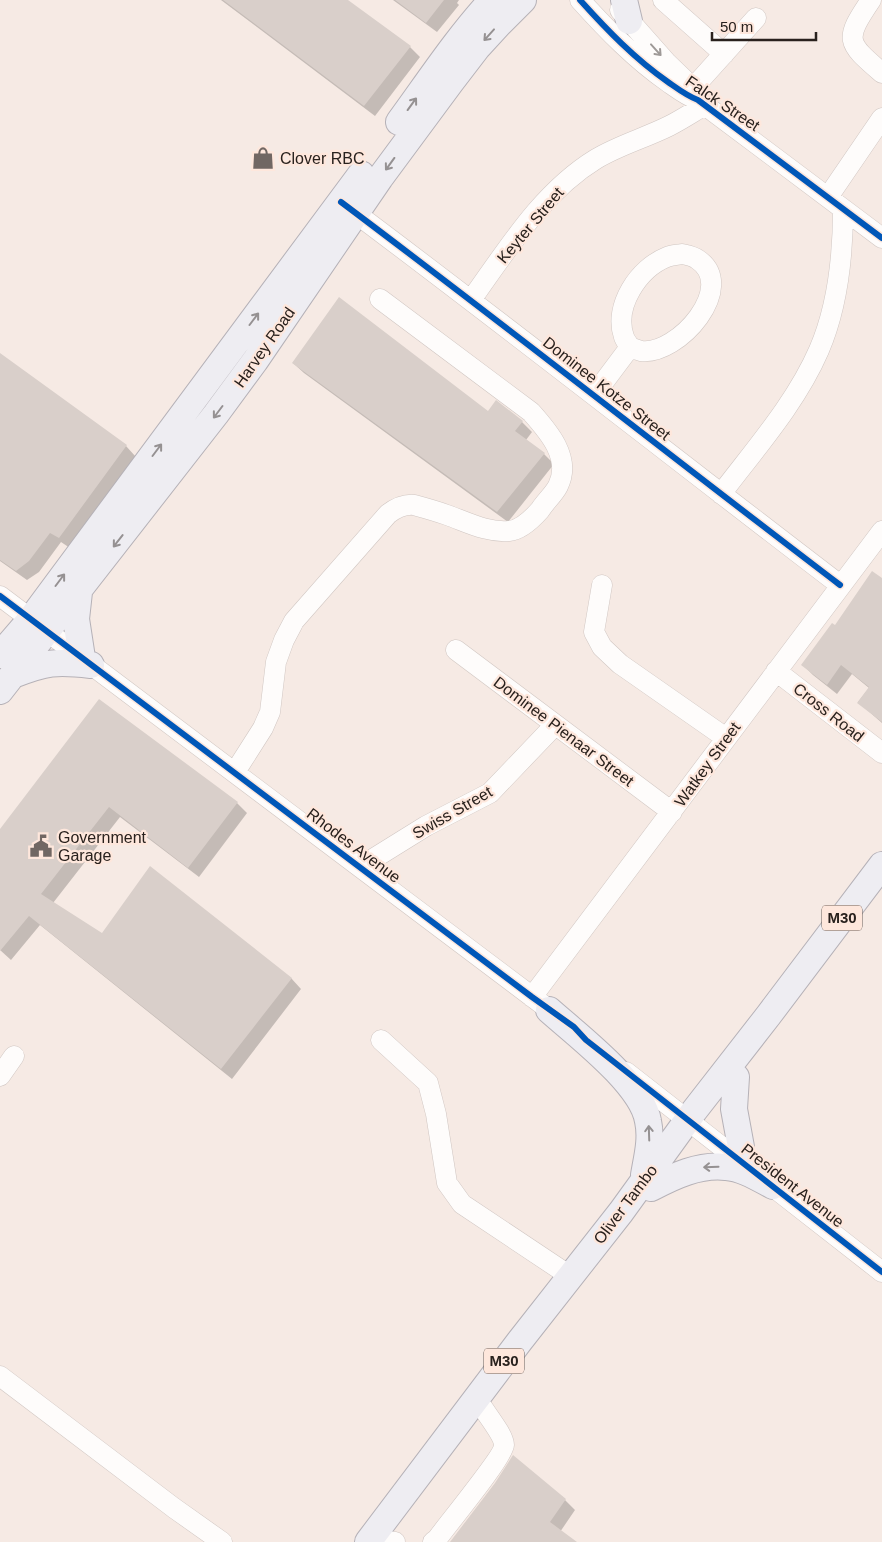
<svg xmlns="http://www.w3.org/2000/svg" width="882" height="1542" font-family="Arial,sans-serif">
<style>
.shadow{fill:#0003}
.building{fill:#d9cfca}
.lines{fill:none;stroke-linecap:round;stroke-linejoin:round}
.minor-casing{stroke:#d0c6c2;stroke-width:21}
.major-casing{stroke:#b5b1b7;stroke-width:28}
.minor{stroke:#fefcfb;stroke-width:20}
.major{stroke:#eeedf2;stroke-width:26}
.cycleway-casing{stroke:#fee7dc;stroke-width:9}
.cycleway{stroke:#0057b8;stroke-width:6}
.oneway{stroke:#959192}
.oneway2{stroke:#9e9997}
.labels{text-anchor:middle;stroke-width:4.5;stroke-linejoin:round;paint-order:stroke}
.shield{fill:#fee7dc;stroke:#695c56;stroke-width:1}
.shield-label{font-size:15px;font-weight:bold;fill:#29211d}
.street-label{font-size:16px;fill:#29211d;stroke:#fee7dc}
.poi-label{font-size:16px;fill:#29211d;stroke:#fee7dc;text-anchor:start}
</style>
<rect width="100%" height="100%" fill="#f6eae4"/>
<path class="shadow" d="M221 0H346L410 47 420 57 375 116Z
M393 0H459L457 3 459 5 437 32Z
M0 354 126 446 136 457 70 548 61 542 39 572 27 580 0 561Z
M293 363 522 422 532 432 526 440 544 454 554 464 508 522 304 373Z
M882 580V723L858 702 869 688 852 674 837 694 813 675 803 665 835 627Z
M99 701 237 803 247 813 199 877 120 817 53 903 103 935 291 978 301 989 232 1079 40 925 11 960 0 950V831Z
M565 1500 575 1510 560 1532 575 1542H451Z"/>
<path class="building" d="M223 0H348L411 46 364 106Z
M395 0H444L426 23Z
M339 297 488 411 496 400 523 421 515 431 545 453 497 512 292 363Z
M0 353 127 445 59 538 50 533 29 561 16 571 0 560Z
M872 571 882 578V722L857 703 869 687 841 665 827 685 801 665 832 623 835 625Z
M99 699 238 802 188 868 109 807 41 894 102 933 150 866 292 978 221 1069 29 916 0 951V829Z
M513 1455 566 1499 550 1522 577 1542H450L495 1483Z"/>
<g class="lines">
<defs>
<path id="minor" d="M580 0C607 30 635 59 668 82 678 89 687 96 698 100L882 238
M663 0 724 54
M871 0C844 40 846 42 882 73
M620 10 666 62 694 89
M693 88 756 18
M828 197 882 118
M346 206C512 330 675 459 840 585
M682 254C687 255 693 256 697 259 739 286 678 356 641 351 637 350 633 348 630 347 628 344 625 340 624 337 613 306 639 268 667 257 672 255 677 255 682 254Z
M471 300C507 250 542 192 596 159 619 145 645 138 669 126 681 120 693 112 705 105
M594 395 630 347
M721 494C755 449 796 403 819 350 838 306 843 256 843 209
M602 585 594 632 602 647 620 664 726 738
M0 596 559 1017
M456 650 672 812
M776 671 882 753
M235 772 263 728 270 712 276 662 284 640 294 621 388 514C396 508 404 504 414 505 425 508 436 511 447 515 467 522 487 533 509 531 521 530 532 519 540 510 545 502 554 494 558 486 572 458 548 431 531 412L380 299
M360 867 426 826 490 793 555 725
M532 997 882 531
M381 1040 428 1083 436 1114 447 1183 462 1204 570 1276
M626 1072 882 1272
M0 1076 14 1056
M0 1376 174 1508 222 1542
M387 1541 395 1542
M433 1542 437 1539C447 1525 504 1456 504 1445 504 1436 488 1416 483 1408"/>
<path id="major" d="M624 0 629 21
M399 122C429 81 457 38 492 0
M79 592 76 619 82 658
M0 655 31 619 361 174
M13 675C46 662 56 661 91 665
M0 691 216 414 255 361 380 178 451 82 477 48 500 23 523 0
M549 1010C577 1035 642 1084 648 1121 652 1139 647 1157 644 1175
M736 1077 734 1109 741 1147
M651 1188C674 1176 699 1164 726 1167 742 1168 758 1178 773 1186
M368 1542 519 1342 621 1212 694 1111 768 1016 882 865"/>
</defs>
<use href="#minor" class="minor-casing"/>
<use href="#major" class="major-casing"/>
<use href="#minor" class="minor"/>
<use href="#major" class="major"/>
<defs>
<path id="cycleway" d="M580 0C607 30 635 59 668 82 678 89 687 96 698 100L882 238
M341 202C509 328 673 458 840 585
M0 596 532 997 574 1027 586 1040 882 1272"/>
</defs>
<use href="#cycleway" class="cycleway-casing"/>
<use href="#cycleway" class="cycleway"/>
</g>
<defs><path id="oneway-shaft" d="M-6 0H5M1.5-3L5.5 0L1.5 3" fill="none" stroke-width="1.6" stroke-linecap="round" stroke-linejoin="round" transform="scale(1.25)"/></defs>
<g class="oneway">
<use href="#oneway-shaft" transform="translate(489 35) rotate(132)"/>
<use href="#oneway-shaft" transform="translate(412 104) rotate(-54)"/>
<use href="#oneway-shaft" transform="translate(390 164) rotate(126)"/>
<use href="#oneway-shaft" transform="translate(254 319) rotate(-53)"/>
<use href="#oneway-shaft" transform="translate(218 412) rotate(127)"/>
<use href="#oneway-shaft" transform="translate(157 450) rotate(-53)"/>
<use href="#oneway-shaft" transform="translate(118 541) rotate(128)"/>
<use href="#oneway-shaft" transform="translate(60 580) rotate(-53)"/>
<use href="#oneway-shaft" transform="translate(649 1133) rotate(-92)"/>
<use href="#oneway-shaft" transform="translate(711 1167) rotate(178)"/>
</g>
<use class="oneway2" href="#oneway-shaft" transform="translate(656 50) rotate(48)"/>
<defs>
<symbol id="shop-bare" viewBox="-9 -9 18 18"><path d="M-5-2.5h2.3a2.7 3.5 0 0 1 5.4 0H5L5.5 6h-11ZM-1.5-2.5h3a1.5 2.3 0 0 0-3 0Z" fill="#716763" stroke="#fee7dc" stroke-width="2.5" paint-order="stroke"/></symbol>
<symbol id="civic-bare" viewBox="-9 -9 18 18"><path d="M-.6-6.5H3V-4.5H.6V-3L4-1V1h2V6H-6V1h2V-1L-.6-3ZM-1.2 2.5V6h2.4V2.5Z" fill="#716763" stroke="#fee7dc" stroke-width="2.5" paint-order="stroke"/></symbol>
</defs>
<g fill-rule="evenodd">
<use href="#shop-bare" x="247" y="142" width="32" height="32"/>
<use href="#civic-bare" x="25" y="830" width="32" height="32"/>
</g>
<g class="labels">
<g class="shield">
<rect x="822" y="905.5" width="40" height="25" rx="4"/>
<rect x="484" y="1348.5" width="40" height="25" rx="4"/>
</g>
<g class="shield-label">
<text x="842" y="923">M30</text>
<text x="504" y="1366">M30</text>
</g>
<g class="street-label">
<text transform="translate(723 103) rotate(34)" y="6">Falck Street</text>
<text transform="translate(530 225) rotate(-50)" y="6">Keyter Street</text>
<text transform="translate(264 347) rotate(-55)" y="6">Harvey Road</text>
<text transform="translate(607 388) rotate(38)" y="6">Dominee Kotze Street</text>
<text transform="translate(829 712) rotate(38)" y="6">Cross Road</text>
<text transform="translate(564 731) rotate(37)" y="6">Dominee Pienaar Street</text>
<text transform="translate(707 764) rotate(-54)" y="6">Watkey Street</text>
<text transform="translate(452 812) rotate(-30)" y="6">Swiss Street</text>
<text transform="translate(354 845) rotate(37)" y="6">Rhodes Avenue</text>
<text transform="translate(793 1185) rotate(38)" y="6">President Avenue</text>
<text transform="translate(625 1204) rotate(-53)" y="6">Oliver Tambo</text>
</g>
<g class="poi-label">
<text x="280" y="164">Clover RBC</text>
<text x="58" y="843">Government<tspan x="58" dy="18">Garage</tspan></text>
</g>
</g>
<path d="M712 32v8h104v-8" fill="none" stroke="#29211d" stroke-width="2.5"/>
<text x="720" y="32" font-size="15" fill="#29211d" stroke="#fee7dc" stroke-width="4" paint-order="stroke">50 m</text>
</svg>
